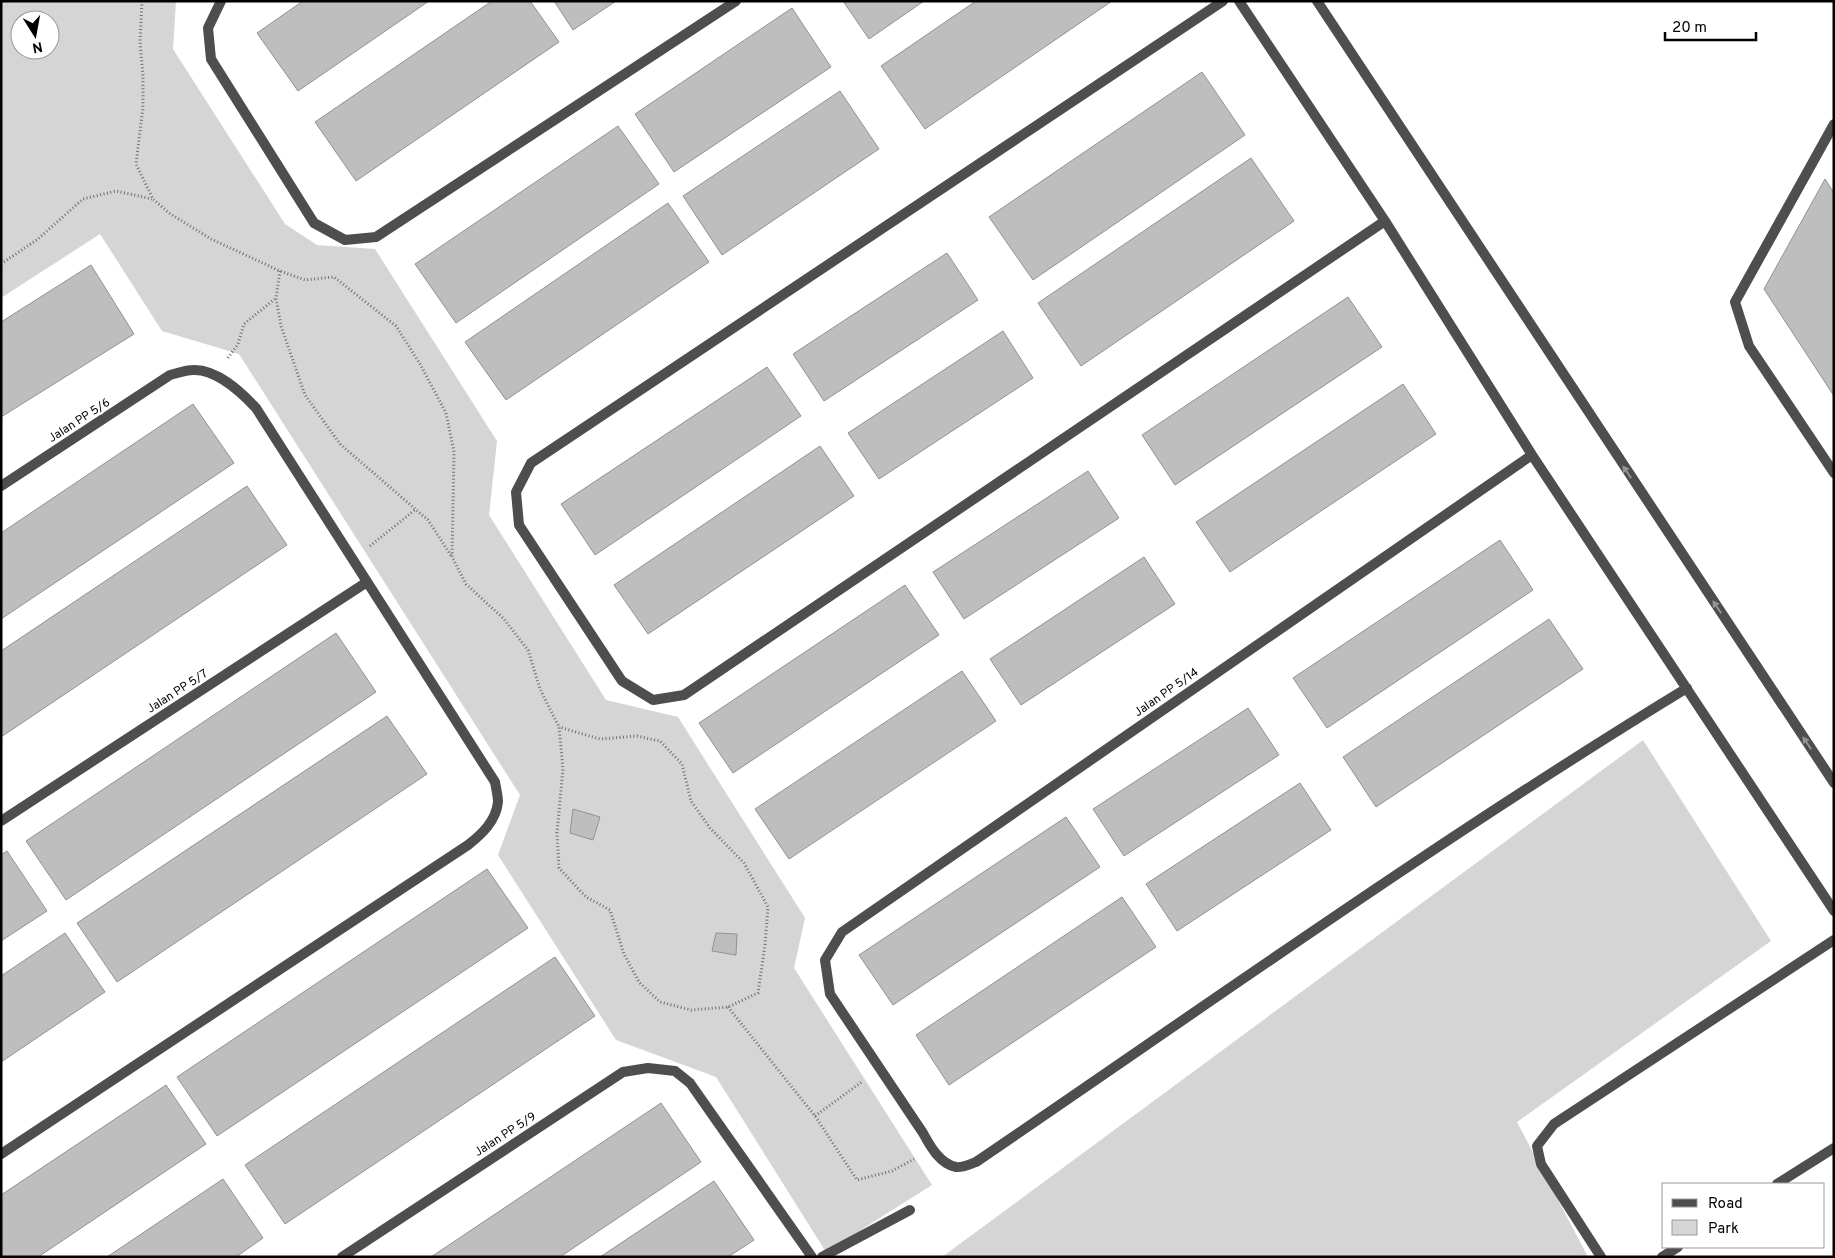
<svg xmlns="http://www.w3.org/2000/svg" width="1835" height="1258" font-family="Overpass,sans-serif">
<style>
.green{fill:#d5d5d5;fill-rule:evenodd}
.building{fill:#bebebe;stroke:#929292}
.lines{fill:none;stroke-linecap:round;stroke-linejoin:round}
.path{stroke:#707070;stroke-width:3;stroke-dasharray:1 2.5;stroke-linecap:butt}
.service{stroke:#4e4e4e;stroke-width:10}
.minor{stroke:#4e4e4e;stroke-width:10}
.tertiary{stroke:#4e4e4e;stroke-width:10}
.oneway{fill:#959595}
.labels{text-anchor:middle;stroke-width:4;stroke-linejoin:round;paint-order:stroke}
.street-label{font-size:12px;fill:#000;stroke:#fff}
</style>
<rect width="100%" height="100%" fill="#fff"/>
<path class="green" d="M1 1H176L173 49 285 224 317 245 375 249 497 441 489 515 606 700 678 717 805 918 794 968 932 1185 826 1252 716 1077 616 1040 498 855 520 795 239 354 162 331 100 234 1 298ZM20 20H50V50H20Z
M1643 740 1771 941 1517 1122 1588 1257H942Z"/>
<path class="building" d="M303 1H429L298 91 257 33Z
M492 1H530L559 42 356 181 315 122Z
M554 1H616L573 30Z
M843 1H924L869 39Z
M976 1H1112L925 129 881 66Z
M792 8 831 67 674 172 635 114Z
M1202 72 1245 135 1033 280 989 217Z
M840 91 879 149 722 255 683 196Z
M618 126 659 184 456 323 415 264Z
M1251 158 1294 221 1081 366 1038 303Z
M1825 179 1834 193V396L1764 289Z
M668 203 709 262 506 400 465 342Z
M947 253 978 300 824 401 793 354Z
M91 265 134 334 1 417V322Z
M1348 297 1382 347 1175 485 1142 435Z
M1003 331 1033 378 879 479 848 433Z
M767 367 801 416 595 555 561 504Z
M1403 384 1436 434 1230 572 1196 522Z
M193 404 234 463 1 619V533Z
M820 446 854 496 648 634 614 585Z
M1088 471 1119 518 964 619 933 572Z
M247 486 287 545 1 737V651Z
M1500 540 1533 590 1327 728 1293 678Z
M1144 557 1175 604 1021 705 990 659Z
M905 585 939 635 733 773 699 723Z
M1549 619 1583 669 1376 807 1343 757Z
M336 633 376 692 66 900 26 841Z
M962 671 996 721 789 859 755 809Z
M1248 708 1279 755 1124 856 1093 809Z
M387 716 427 774 117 982 77 923Z
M1300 783 1331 830 1177 931 1146 884Z
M573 809 600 817 593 840 570 833Z
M1066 817 1100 867 893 1005 859 955Z
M7 851 47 911 1 941V855Z
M487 869 528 928 217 1136 177 1077Z
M1122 897 1156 947 949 1085 916 1035Z
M65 933 105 992 1 1062V976Z
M716 933 737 934 736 955 712 951Z
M555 957 595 1016 285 1224 245 1165Z
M166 1085 206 1144 38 1257H1V1195Z
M661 1103 701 1162 560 1257H431Z
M223 1179 263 1238 236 1257H107Z
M714 1181 754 1240 728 1257H600Z"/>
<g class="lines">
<path class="path" d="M142 1 140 42 143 76V107L136 164 153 199 169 213 211 239 280 271 305 280 334 277 396 326 420 364 446 413 454 452 452 557 466 584 504 619 528 650 540 689 559 727 563 769 557 833 559 868 586 897 610 910 624 954 639 982 660 1002 691 1010 728 1007 758 993 765 945 768 907 744 863 710 828 691 801 682 764 660 741 637 736 600 739 559 727
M1 264 38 239 83 199 116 191 152 199
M280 271 276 298 281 326 305 395 340 444 428 520 452 557
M228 358 238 344 244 324 276 298
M370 546 416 509
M728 1007 815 1116 857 1180 892 1171 914 1159
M815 1116 863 1081"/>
<path class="service" d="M822 1257 910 1210"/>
<path class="minor" d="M221 1 208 28 211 59 314 223 345 240 376 237 736 1
M1223 1 531 463 516 492 519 525 622 681 653 700 684 695 1385 221
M1239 1 1385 221 1532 455 1834 911
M1834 124 1735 302 1749 346 1834 473
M1532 455 842 932 825 960 830 994 923 1133C930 1146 940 1164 956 1167 962 1168 970 1164 976 1162 1211 1002 1444 836 1687 688
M1 486 170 375C178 373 186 370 193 370 217 369 241 392 256 408L495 782C496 788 498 796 498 802 496 821 482 834 468 845L1 1154
M1 821 367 582
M1777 1184 1834 1148
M342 1257 623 1072 648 1068 675 1071 690 1083 812 1257
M1601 1257 1541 1164 1537 1146 1554 1124 1834 940
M1662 1257 1678 1247"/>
<path class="tertiary" d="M1317 1 1834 783"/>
</g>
<defs><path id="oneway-solid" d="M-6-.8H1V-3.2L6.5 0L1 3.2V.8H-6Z" transform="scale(1.25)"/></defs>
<g class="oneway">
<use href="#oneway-solid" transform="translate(1627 472) rotate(-124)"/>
<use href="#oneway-solid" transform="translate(1717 607) rotate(-124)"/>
<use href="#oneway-solid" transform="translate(1807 743) rotate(-124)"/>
</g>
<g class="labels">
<g class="street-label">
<text transform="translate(79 420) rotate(-33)" y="4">Jalan PP 5/6</text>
<text transform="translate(177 691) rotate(-33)" y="4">Jalan PP 5/7</text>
<text transform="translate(1166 692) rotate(-35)" y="4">Jalan PP 5/14</text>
<text transform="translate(505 1134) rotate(-33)" y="4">Jalan PP 5/9</text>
</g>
</g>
<rect width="1835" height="1258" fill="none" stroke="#000000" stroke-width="5"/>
<rect x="1662" y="1183" width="162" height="65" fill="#ffffff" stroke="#999999"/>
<rect x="1672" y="1199" width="25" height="8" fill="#4e4e4e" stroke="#999999"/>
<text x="1708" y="1208" font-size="15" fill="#000000">Road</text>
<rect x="1672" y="1220" width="25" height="15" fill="#d5d5d5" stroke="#999999"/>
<text x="1708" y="1233" font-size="15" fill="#000000">Park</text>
<g transform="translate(35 35) rotate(169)"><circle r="24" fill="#ffffff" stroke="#999999"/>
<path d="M0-4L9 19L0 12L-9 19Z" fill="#000000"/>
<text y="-8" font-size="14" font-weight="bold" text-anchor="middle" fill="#000000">N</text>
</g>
<path d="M1665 32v8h91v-8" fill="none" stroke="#000000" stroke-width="2.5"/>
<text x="1672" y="32" font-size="15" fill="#000000" stroke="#ffffff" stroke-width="4" paint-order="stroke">20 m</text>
</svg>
